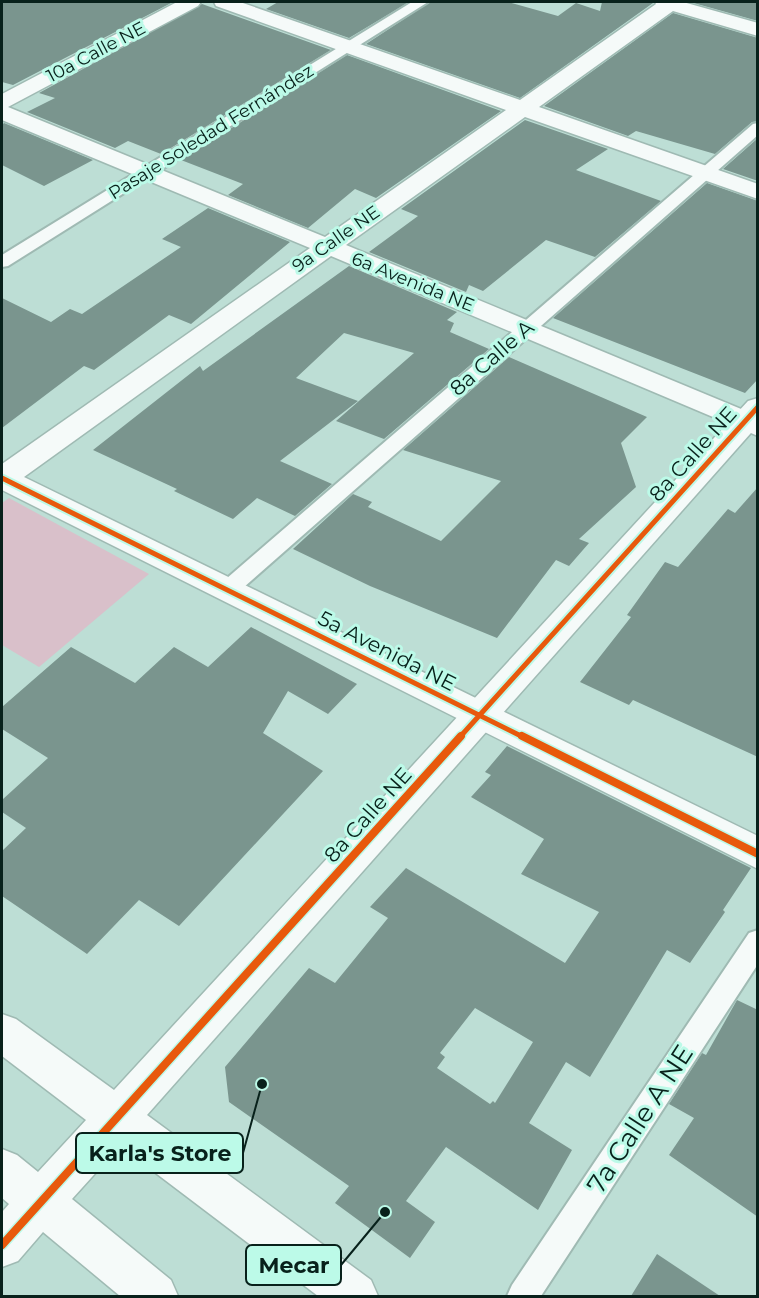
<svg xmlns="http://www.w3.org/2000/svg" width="759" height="1298" font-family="Montserrat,sans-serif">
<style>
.green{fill:#d9c0ca}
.building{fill:#7a958e;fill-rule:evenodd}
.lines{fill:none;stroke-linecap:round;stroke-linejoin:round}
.lane-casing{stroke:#9fbab3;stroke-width:4}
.street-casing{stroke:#9fbab3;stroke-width:3}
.secondary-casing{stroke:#9fbab3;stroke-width:3}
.lane{fill:#f5faf9;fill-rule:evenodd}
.street{fill:#f5faf9;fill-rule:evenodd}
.secondary{fill:#f5faf9;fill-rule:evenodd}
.cycleway-far1-casing{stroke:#bcfae8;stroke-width:9}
.cycleway-casing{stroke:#bcfae8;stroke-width:11}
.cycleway-far1{stroke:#e8590c;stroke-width:5}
.cycleway{stroke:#e8590c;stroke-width:8}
.labels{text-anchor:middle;stroke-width:6;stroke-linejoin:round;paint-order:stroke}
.far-street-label{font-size:18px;fill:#08211b;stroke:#bcfae8}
.street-label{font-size:21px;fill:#08211b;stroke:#bcfae8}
.near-street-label{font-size:26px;fill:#08211b;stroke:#bcfae8}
.leader{fill:none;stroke:#08211b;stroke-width:2}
.callout-dot{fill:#08211b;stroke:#bcfae8;stroke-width:2}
.callout{fill:#bcfae8;stroke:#08211b;stroke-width:2}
.callout-label{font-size:22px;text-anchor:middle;font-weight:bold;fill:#08211b}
</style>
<rect width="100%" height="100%" fill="#bdded5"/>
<path class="green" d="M9 498 149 574 39 667 2 645V503Z"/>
<path class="building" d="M2 2H173L13 85 2 82Z
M278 2H409L349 38 266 9Z
M430 2H508L558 16 576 3 600 11 602 2 653 3 520 98 366 44Z
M690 2H758V21Z
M202 4 331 50 161 154 128 141 115 148 27 112 55 98 39 93Z
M673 13 758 38V121L752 122 715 154 636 131 628 136 544 106Z
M347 55 501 111 376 198 355 189 308 228 228 195 243 184 181 160Z
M525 120 608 149 576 170 661 201 595 257 546 240 483 291 469 285 466 292 369 252 418 216 401 209Z
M4 123 93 160 44 186 2 165V125Z
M758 138V181L723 169Z
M707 183 758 201V379L745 393 553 318Z
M208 208 290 242 191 324 169 315 94 370 84 366 2 428V298L51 322 70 309 82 314 181 247 162 239Z
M349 266 457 312 447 320 454 323 450 332 489 349 384 439 336 421 414 353 344 333 296 378 358 401 280 461 332 484 295 516 257 498 233 519 174 491 177 489 93 450 200 366 203 371Z
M509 357 647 417 621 443 636 487 579 539 589 543 569 566 556 560 497 638 370 586 293 549 353 494 372 502 368 507 441 541 501 481 403 450Z
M758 487V757L633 700 629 705 580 682 631 617 627 615 665 562 678 567 728 509 735 513Z
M251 627 357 684 328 714 288 691 263 733 323 771 179 926 139 900 87 954 2 896V851L26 828 2 812V800L48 758 2 729V707L71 647 135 683 174 647 208 667Z
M507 746 751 868 723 910 725 912 690 963 667 950 590 1077 566 1062 529 1123 572 1150 538 1210 446 1147 406 1201 435 1222 410 1258 335 1203 349 1186 229 1102 225 1067 309 968 335 983 388 918 370 907 406 868 565 963 599 912 521 874 544 839 471 797 491 775 485 772ZM475 1008 533 1042 495 1103 493 1101 490 1104 437 1068 445 1057 440 1053Z
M737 1000 758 1010V1217L669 1155 694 1118 669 1104 702 1053 706 1055Z
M657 1254 720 1296H631Z"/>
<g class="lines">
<defs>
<path id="lane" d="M412 2H428L8 266 2 267V255Z
M758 123V135L235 595 227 598 219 595 216 590 219 585 753 124Z
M758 930V964L541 1296H507L512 1285 749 933Z"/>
<path id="street" d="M177 2H201L198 6 8 107 325 237 506 110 216 6 214 2H240L520 100 656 4 655 2H683L758 23V36L673 11 539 107 758 184V199L525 117 346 245 758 416V436L331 256 24 477 758 836V869L2 490V464L310 248 2 120V94Z"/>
<path id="secondary" d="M758 398V425L147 1115 371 1280 378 1296H318L120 1146 72 1199 171 1280 178 1296H120L43 1232 18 1261 2 1267V1212L9 1204 2 1198V1149L17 1155 38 1172 86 1120 2 1056V1014L16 1019 114 1090 748 401Z"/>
</defs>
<use href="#lane" class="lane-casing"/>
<use href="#street" class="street-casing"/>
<use href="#secondary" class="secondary-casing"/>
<use href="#lane" class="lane"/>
<use href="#street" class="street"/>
<use href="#secondary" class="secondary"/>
<defs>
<path id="cycleway-far1" d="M2 478 525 738
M459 738 758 407"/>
<path id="cycleway" d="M522 736 758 854
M2 1245 461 736"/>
</defs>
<use href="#cycleway-far1" class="cycleway-far1-casing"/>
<use href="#cycleway" class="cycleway-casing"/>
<use href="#cycleway-far1" class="cycleway-far1"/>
<use href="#cycleway" class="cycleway"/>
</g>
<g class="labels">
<g class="far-street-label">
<text transform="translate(96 52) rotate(-28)" y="6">10a Calle NE</text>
<text transform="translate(211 132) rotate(-32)" y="6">Pasaje Soledad Fernández</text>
<text transform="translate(336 239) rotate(-35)" y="6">9a Calle NE</text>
<text transform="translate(413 282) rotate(22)" y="6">6a Avenida NE</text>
</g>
<g class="street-label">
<text transform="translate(492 358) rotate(-41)" y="7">8a Calle A</text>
<text transform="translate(693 454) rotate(-48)" y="7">8a Calle NE</text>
<text transform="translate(387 651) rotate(27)" y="7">5a Avenida NE</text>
<text transform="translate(368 815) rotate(-48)" y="7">8a Calle NE</text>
</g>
<g class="near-street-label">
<text transform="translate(640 1119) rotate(-57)" y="9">7a Calle A NE</text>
</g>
</g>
<path class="leader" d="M262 1084L243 1153M385 1212L341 1265"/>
<g class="callout-dot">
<circle cx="262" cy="1084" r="6"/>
<circle cx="385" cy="1212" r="6"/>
</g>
<g class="callout">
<rect x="76" y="1133" width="167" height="40" rx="6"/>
<rect x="246" y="1245" width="95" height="40" rx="6"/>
</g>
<g class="callout-label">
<text x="160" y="1161">Karla's Store</text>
<text x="294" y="1273">Mecar</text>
</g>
<rect width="759" height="1298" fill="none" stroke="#08211b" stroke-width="6"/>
</svg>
